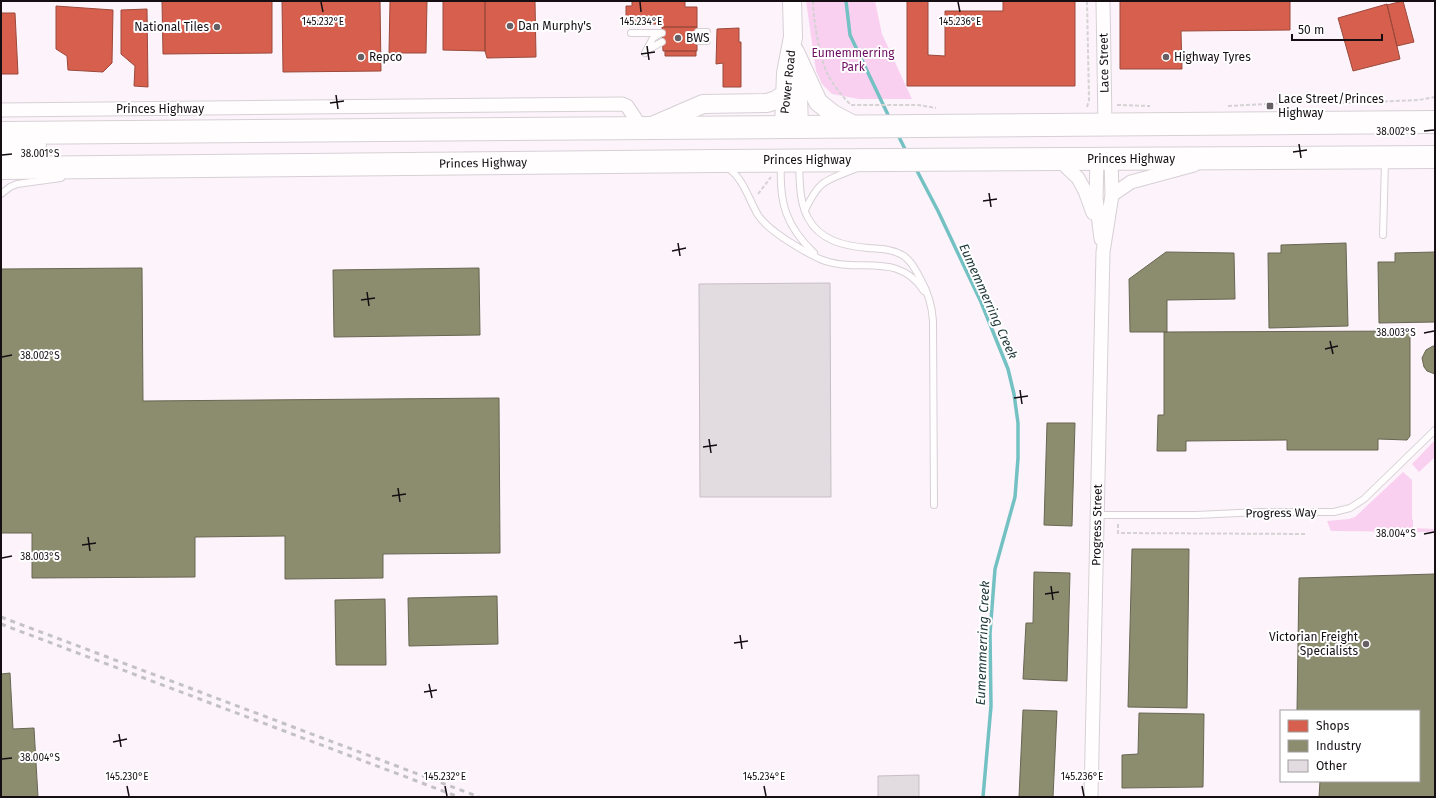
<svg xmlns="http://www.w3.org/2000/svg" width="1436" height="798" font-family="'Fira Sans',sans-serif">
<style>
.green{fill:#fad0f1}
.shops{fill:#d6604d;stroke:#9c483c}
.industry{fill:#8c8c6e;stroke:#686653}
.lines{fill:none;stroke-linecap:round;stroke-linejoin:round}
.stream{stroke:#74c1c4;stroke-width:3.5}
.building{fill:#e2dbe0;stroke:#c6bfc4}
.lane-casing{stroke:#d6d0d5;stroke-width:8}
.street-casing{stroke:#d6d0d5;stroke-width:15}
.secondary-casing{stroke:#d6d0d5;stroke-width:20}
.highway-casing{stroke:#d6d0d5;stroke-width:24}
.path{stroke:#d5d2d4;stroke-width:2;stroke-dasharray:4 2;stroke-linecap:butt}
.lane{stroke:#fffdfe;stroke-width:6}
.street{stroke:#fffdfe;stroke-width:13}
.secondary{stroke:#fffdfe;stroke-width:18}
.highway{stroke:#fffdfe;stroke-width:22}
.rail{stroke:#c3c1c3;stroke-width:3;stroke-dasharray:5 5;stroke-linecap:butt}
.ticks{fill:none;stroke:#150f14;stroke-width:1.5}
.poi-dot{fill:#665f64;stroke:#fff;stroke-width:1.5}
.labels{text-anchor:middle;stroke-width:4;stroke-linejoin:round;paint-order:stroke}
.poi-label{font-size:12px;fill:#150f14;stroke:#fff;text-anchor:start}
.park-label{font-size:12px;fill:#6e0f62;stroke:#fff}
.street-label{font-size:12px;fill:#150f14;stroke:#fff}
.water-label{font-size:13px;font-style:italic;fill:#1e3738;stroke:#fff}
.ticks-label{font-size:10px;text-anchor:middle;fill:#150f14;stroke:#fff;stroke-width:4;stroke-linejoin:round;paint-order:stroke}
</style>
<rect width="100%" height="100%" fill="#fcf4fa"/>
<path class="green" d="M806 1H875L882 34 912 99H859L832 94 822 84 816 71Z
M1435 440V457L1419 472 1412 464Z
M1403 472 1412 480V519L1413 520V528L1435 529V532L1331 531 1327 521 1349 519 1355 517Z"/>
<path class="shops" d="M162 1H272V53L163 54Z
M282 1H380L381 71 283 72Z
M390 1H427L426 53H389Z
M443 1H485V51L443 50Z
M485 1H535L536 57 487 58 485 51Z
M632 1H685V7H697V27H662L663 24H632V18H626V6H632Z
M907 1H928V55L945 56V11H1003V1H1075V86H907Z
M1120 1H1290V30L1181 31 1182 69H1120Z
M1403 1 1414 42 1397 46 1387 5Z
M1387 4 1400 59 1353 71 1338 18Z
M56 6 113 10 112 63 103 72 68 70 67 56 56 49Z
M147 9 148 87 134 86 135 66 121 54V10Z
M1 13H15L18 74H1Z
M662 27H697V51H663Z
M739 28V42H741V87H723V63L716 64 717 29Z
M665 51H696V56H665Z"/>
<path class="industry" d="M1346 243 1348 326 1269 328 1268 253H1281V245Z
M1166 252 1234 253 1235 299 1167 300V332H1130L1129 279Z
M1435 252V322L1379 323 1378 262H1395V253Z
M142 268 143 401 499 398 500 553 383 554V578L285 579V536L195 537V577L32 578V533H1V269Z
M479 268 480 335 334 337 333 270Z
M1410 331V436L1407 440 1378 439V450H1287V440L1186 441V451H1157L1158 415H1164V332Z
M1433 346H1435V374L1427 371 1424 367 1422 358 1426 350Z
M1047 423H1075L1072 526 1044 525Z
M1132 549H1189L1187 708 1128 707Z
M1034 572 1070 573 1067 681 1023 679 1026 623H1033Z
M1435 574V797H1319L1320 781H1419V711H1297L1299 578Z
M497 596 498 644 409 646 408 598Z
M385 599 386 665H336L335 600Z
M10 673 13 729 34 728 38 797H1V674Z
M1023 710 1057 711 1053 797H1019Z
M1139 713 1204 714 1203 787 1122 788V755L1138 754Z"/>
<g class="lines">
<path class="stream" d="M846 1 850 35 890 119
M897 133 907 153
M915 167 938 211 981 302 1008 369 1014 394 1018 423V458L1015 497 995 569 990 633 991 706 983 797"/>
</g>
<path class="building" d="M830 283 831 497H700L699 284Z
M919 775V797H878V776Z"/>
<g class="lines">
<defs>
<path id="lane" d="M698 32H707
M631 33H662
M698 41H707
M647 50 662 42
M645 53 653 38 661 33
M781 164C779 203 786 226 814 253
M799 164C800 183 799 201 808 218 820 241 845 246 868 248 881 249 893 249 904 256 911 261 916 270 920 278 928 292 932 304 933 321L934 505
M727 167C744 179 748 198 758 215 768 231 803 251 820 259 858 275 897 250 924 291
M1 194 10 187 17 184 61 178
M805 210C820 179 825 181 855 169
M1383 235 1385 161
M1097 515H1196L1260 512H1334L1350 508 1364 499 1435 430"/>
<path id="street" d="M1103 1 1105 125
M1 110 622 104 627 106 637 121 644 128
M1058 159 1078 178 1085 191 1093 213
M1097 159 1096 198 1101 239
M1112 195 1131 182 1194 165
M1091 797 1103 252 1112 195 1111 159"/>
<path id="secondary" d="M795 52 818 102 833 114 856 126
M797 66 799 127
M652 126 703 104 767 103 776 100 785 94
M784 127 786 73 793 37 792 1"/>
<path id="highway" d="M1 133 1435 122
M1 150 13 146 35 145
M1 168 717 161 1435 157"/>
</defs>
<use href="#lane" class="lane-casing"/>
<use href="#street" class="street-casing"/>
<use href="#secondary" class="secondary-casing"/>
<use href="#highway" class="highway-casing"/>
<path class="path" d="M813 1C813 18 820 60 828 75 834 86 842 96 851 105H918L936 108
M1117 105 1150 106
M1228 106 1321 101 1347 103 1419 100 1435 97
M1087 107 1089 100 1087 1
M758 194 771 177
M1118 524V533L1307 534"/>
<use href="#lane" class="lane"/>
<use href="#street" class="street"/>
<use href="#secondary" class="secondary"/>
<use href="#highway" class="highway"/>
<path class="rail" d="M1 617 479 797
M1 624 459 797"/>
</g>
<path class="ticks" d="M321 2 323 12M640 2 641 12M958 2 960 12M647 46 649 60M641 54 655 52M336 95 338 109M330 103 344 101M1424 131 1434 130M1299 144 1301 158M1293 152 1307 150M2 155 12 154M989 193 991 207M983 201 997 199M678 243 680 256M672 251 686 248M367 292 369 306M361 300 375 298M1424 333 1434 331M1330 341 1333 354M1325 349 1338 346M2 357 12 355M1020 390 1022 404M1014 398 1028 396M709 439 711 453M703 447 717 445M398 488 400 502M392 496 406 494M1424 534 1434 532M88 537 90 551M82 545 96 543M2 558 12 556M1051 586 1053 600M1045 594 1059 592M740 635 742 649M734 643 748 641M429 684 432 698M424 692 437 690M119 734 121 747M113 742 127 739M2 759 12 758M127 786 129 796M445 786 447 796M764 786 766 796M1082 786 1084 796"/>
<g class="poi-dot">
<circle cx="510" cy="26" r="4"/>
<circle cx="217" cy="27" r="4"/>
<circle cx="678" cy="38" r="4"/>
<circle cx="361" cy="57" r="4"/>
<circle cx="1166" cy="57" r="4"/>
<rect x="1266" y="102" width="8" height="8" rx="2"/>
<circle cx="1366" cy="644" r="4"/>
</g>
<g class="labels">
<g class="poi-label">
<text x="518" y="30">Dan Murphy's</text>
<text x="209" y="31" text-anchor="end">National Tiles</text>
<text x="686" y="42">BWS</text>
<text x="369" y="61">Repco</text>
<text x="1174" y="61">Highway Tyres</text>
<text x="1278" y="103">Lace Street/Princes<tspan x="1278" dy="14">Highway</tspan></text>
<text x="1358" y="641" text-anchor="end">Victorian Freight<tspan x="1358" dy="14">Specialists</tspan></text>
</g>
<g class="park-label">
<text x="853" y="57">Eumemmerring<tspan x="853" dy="14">Park</tspan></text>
</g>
<g class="street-label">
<text transform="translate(1104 63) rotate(-91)" y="4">Lace Street</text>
<text transform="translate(788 82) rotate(-84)" y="4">Power Road</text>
<text x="160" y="113">Princes Highway</text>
<text x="1131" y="163">Princes Highway</text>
<text x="807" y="164">Princes Highway</text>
<text transform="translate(483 163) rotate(-1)" y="4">Princes Highway</text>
<text transform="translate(1281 513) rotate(-1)" y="4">Progress Way</text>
<text transform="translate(1097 525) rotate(-89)" y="4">Progress Street</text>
</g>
<g class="water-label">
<text transform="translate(989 301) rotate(66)" y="5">Eumemmerring Creek</text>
<text transform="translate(982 643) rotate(-88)" y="5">Eumemmerring Creek</text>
</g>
</g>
<g class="ticks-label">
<text x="323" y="25">145.232°E</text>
<text x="641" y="25">145.234°E</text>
<text x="960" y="25">145.236°E</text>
<text x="1396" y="135">38.002°S</text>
<text x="40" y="157">38.001°S</text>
<text x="1396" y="336">38.003°S</text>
<text x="40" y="359">38.002°S</text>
<text x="1396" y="537">38.004°S</text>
<text x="40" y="560">38.003°S</text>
<text x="40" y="761">38.004°S</text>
<text x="127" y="780">145.230°E</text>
<text x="445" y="780">145.232°E</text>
<text x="764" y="780">145.234°E</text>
<text x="1082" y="780">145.236°E</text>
</g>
<rect width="1436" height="798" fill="none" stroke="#150f14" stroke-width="4"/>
<rect x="1280" y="710" width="140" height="72" fill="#ffffff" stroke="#a19fa1"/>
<rect x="1288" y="720" width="20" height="12" fill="#d6604d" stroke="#a19fa1"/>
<text x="1316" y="730" font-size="12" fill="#150f14">Shops</text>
<rect x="1288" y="740" width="20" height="12" fill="#8c8c6e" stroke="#a19fa1"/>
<text x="1316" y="750" font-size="12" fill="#150f14">Industry</text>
<rect x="1288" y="760" width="20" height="12" fill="#e2dbe0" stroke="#a19fa1"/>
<text x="1316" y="770" font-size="12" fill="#150f14">Other</text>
<path d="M1292 34v6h90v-6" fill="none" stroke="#150f14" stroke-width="2"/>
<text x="1298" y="34" font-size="12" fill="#150f14" stroke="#ffffff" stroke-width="3" paint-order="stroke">50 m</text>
</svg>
